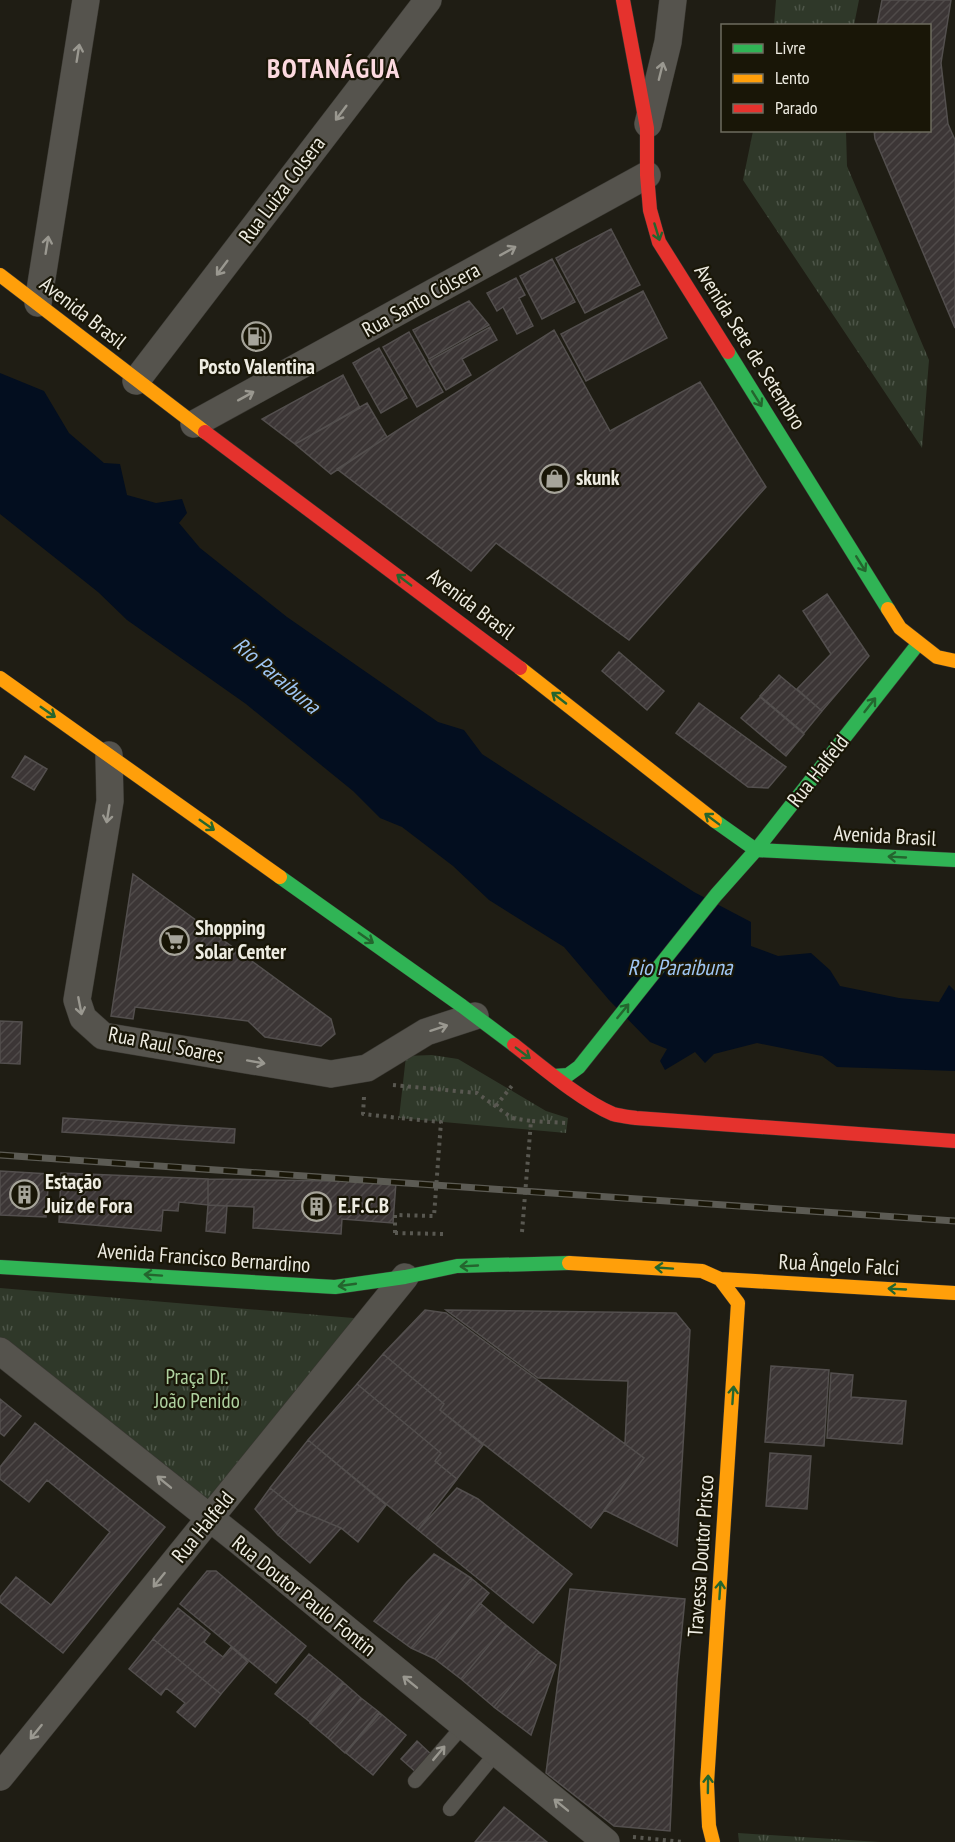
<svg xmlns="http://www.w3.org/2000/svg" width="955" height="1842" font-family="'PT Sans Narrow',sans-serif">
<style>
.grass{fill:url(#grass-tufts)}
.water{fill:#030e1f}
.building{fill:url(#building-hatch);stroke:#534f4e;stroke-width:1.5}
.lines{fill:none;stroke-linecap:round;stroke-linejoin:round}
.lane-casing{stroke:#3a3832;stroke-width:15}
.street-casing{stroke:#3a3832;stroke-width:28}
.fast-casing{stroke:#3a3832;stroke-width:15}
.slow-casing{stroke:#3a3832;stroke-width:15}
.jam-casing{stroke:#3a3832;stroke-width:15}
.path{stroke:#595851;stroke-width:4;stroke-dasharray:3 4.5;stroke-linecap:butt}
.lane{stroke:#55534d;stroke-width:14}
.street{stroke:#55534d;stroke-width:27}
.fast{stroke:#30b455;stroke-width:14}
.slow{stroke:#ff9f0a;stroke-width:14}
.jam{stroke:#e5322d;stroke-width:14}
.rail-casing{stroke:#5c5b54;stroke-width:7}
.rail{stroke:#191607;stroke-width:4.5;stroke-dasharray:14;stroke-linecap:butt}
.path-bridge{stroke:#595851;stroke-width:4;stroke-dasharray:3 4.5;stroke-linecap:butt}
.oneway{stroke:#9a9890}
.oneway2{stroke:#24652e}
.labels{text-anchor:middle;stroke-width:4.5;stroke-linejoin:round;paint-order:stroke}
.street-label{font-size:21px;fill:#eeece2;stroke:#191607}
.poi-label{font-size:21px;font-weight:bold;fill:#eeece2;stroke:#191607;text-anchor:start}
.park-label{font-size:21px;fill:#aed19f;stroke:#191607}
.water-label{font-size:22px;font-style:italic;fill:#9fc6f4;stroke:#191607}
.district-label{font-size:27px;font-weight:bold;letter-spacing:1.5px;fill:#fcd9df;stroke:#191607}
</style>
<defs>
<pattern id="grass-tufts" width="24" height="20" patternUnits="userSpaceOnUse" patternTransform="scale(1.5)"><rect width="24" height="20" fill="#2f3829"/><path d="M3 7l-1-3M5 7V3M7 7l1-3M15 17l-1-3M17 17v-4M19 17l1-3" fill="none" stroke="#4d5548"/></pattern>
<pattern id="building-hatch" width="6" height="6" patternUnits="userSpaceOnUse" patternTransform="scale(1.5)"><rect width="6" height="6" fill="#3c3636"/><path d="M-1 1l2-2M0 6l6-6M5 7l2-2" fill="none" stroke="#4f4a49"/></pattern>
</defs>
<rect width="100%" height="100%" fill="#1f1d14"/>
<path class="grass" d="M776 0H859L854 25H774Z
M753 131H846L847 166 929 360 922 448 743 180Z
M432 1055 458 1059 546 1111 568 1118 566 1133 399 1118 406 1056Z
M0 1288 365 1319 209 1507 0 1340Z
M738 1833 880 1842H739Z"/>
<path class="water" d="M0 373 44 391 69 433 104 463 120 464 127 495 156 503 182 499 187 513 179 523 200 548 287 617 438 722 464 730 482 754 694 892 751 922V946L778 956 811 953 830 970 840 986 899 998 939 1002 949 985 955 991V1071L837 1067 822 1056 757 1043 714 1054 705 1063 695 1052 665 1070 660 1061 667 1049 650 1042 609 1000 564 947 489 900 453 866 402 827 380 818 353 791 246 704 127 620 98 592 0 514Z"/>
<path class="building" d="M882 0H951L941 63 948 124 955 140V328L875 139 874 130H930V26H877Z
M611 229 640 285 585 313 556 258Z
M552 259 575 302 542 319 520 276Z
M516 278 525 295 519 298 533 326 517 334 503 307 497 311 487 293Z
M643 291 667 338 586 381 561 334Z
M469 301 489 325 429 359 413 330Z
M490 327 497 340 462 359 471 375 446 390 429 361Z
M554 330 610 431 700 382 766 487 629 640 496 543 471 571 337 469Z
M409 332 443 392 417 407 383 347Z
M379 348 407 398 381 413 353 363Z
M343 375 360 408 295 444 262 419Z
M367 403 387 437 331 474 295 444Z
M827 594 869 656 822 711 797 689 831 654 803 611Z
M619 652 664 691 647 710 602 671Z
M779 675 822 711 804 733 760 696Z
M760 697 804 734 786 756 741 718Z
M699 703 786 767 768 788 748 787 676 733Z
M25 756 47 769 34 790 12 777Z
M133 874 331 1019 335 1034 321 1046 265 1037 248 1021 135 1007 133 1019 111 1016Z
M0 1021 22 1022 20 1064 0 1063Z
M63 1118 235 1129 234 1143 62 1132Z
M0 1171 49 1174 46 1217 0 1215Z
M61 1173 208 1179V1205L179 1202 178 1211 163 1210 161 1231 59 1222Z
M208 1179 396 1182 393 1223 342 1219 341 1234 253 1228 254 1207 208 1205Z
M208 1205 227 1206 225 1233 206 1231Z
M425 1310 446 1313 644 1458 591 1528 440 1410 444 1404 383 1354Z
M446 1310 676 1313 690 1330 677 1546 604 1510 644 1458 625 1444 628 1381 538 1378Z
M383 1354 444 1404 440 1410 483 1445 457 1479 435 1461 441 1453 357 1384Z
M771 1366 829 1370 824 1446 765 1442Z
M831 1373 853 1375 851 1397 906 1401 902 1444 827 1438Z
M357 1384 441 1453 435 1461 457 1479 418 1530 308 1440Z
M0 1399 21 1416 4 1436 0 1433Z
M35 1423 165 1527 63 1653 0 1602V1597L16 1577 51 1605 110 1532 47 1480 29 1502 0 1479V1467Z
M308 1440 386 1505 358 1542 341 1528 298 1510 270 1488Z
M770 1453 811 1456 807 1509 766 1506Z
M270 1488 298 1510 278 1535 255 1509Z
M457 1488 478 1499 572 1574 533 1623 418 1530Z
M298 1510 341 1528 310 1563 278 1535Z
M434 1554 471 1578 411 1648 374 1621 407 1582Z
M207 1571H216L306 1646 276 1683 180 1604Z
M471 1578 489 1593 435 1659 411 1648Z
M570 1589 685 1599 677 1679 670 1831 614 1826 546 1773Z
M480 1603 506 1625 461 1679 435 1659Z
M178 1608 210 1634 204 1642 223 1657 231 1647 248 1662 221 1694 153 1639Z
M506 1625 539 1652 494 1707 461 1679Z
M153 1639 221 1694 195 1727 177 1712 185 1703 166 1688 161 1695 129 1669Z
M539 1652 556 1665 531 1735 494 1707Z
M309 1654 343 1682 310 1722 275 1694Z
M344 1683 361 1698 328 1738 310 1723Z
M361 1698 379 1712 345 1753 328 1738Z
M380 1713 406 1735 373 1775 346 1753Z
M417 1741 434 1757 418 1774 401 1759Z
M504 1807 547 1842H475Z"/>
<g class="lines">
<defs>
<path id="lane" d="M415 1781 463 1726
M450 1809 496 1753"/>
<path id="street" d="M648 124 668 42 673 0
M38 303 86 0
M136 381 428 0
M194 424 647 175
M109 755 110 801 77 1000 83 1018 103 1036 331 1074 367 1068 426 1032 475 1016
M0 1351 240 1542 606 1842
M0 1777 405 1277"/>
<path id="fast" d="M728 352 888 609
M715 821 756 850 955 860
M280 877 462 1006 514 1045
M554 1076 568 1075 579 1067 716 895 756 850 918 644
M0 1267 335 1287 405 1277 457 1266 569 1263"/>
<path id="slow" d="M0 275 205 432
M888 609 900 628 937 657 955 661
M520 668 715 821
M0 678 280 877
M569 1263 702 1271 720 1279 955 1293
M713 1842 709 1826 707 1783 738 1303 720 1279"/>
<path id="jam" d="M623 0 647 128V175L650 210 659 242 728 352
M205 432 520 668
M514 1045C541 1066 582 1101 613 1114 620 1116 629 1117 636 1118L955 1141"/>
</defs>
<use href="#lane" class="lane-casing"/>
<use href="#street" class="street-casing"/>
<use href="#fast" class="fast-casing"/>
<use href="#slow" class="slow-casing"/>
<use href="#jam" class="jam-casing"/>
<path class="path" d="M393 1085 477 1093 512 1118 531 1121
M364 1097 363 1114 399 1118
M496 1106 514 1083
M522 1232 531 1121 567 1123
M395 1233 445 1234
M633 1837 683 1842"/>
<use href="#lane" class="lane"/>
<use href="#street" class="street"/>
<use href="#fast" class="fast"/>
<use href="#slow" class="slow"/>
<use href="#jam" class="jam"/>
<defs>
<path id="rail" d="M0 1155 955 1221"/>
</defs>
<use href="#rail" class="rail-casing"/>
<use href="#rail" class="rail"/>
<path class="path-bridge" d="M395 1233V1215L434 1216 441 1122 399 1118"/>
</g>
<defs><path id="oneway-shaft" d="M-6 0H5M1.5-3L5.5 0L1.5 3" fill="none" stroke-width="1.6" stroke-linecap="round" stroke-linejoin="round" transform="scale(1.5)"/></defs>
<g class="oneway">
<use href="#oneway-shaft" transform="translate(78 53) rotate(-81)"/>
<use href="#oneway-shaft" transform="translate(661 71) rotate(-76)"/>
<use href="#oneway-shaft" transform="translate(341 113) rotate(127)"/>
<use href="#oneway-shaft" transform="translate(47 245) rotate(-81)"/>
<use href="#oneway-shaft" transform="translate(508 251) rotate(-29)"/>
<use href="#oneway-shaft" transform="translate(222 268) rotate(127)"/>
<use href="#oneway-shaft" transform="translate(246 396) rotate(-29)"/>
<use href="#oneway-shaft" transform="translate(108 814) rotate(99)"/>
<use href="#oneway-shaft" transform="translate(80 1006) rotate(79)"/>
<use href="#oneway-shaft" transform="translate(439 1028) rotate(-18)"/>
<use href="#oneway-shaft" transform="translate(256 1062) rotate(10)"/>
<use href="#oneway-shaft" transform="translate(164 1482) rotate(-141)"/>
<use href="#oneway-shaft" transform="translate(159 1580) rotate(129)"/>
<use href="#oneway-shaft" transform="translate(410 1682) rotate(-141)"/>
<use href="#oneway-shaft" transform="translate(36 1732) rotate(129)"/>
<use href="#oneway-shaft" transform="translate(439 1753) rotate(-50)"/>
<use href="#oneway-shaft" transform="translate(561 1805) rotate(-141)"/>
</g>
<g class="oneway2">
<use href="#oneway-shaft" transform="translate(657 232) rotate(73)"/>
<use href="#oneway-shaft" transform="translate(757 399) rotate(58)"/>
<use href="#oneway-shaft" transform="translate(861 564) rotate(58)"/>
<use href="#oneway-shaft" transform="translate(404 580) rotate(-143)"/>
<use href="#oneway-shaft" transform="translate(559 698) rotate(-142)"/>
<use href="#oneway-shaft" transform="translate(870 705) rotate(-52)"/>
<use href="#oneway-shaft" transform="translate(48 712) rotate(35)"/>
<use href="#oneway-shaft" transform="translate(712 819) rotate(-143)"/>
<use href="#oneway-shaft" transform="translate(207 825) rotate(35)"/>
<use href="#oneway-shaft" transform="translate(897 857) rotate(-177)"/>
<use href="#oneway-shaft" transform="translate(366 938) rotate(35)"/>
<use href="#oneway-shaft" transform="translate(623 1011) rotate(-51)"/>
<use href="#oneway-shaft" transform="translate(523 1053) rotate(37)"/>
<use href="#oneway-shaft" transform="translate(469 1266) rotate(177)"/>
<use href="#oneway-shaft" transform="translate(664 1268) rotate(-176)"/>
<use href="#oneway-shaft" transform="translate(153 1275) rotate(-176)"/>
<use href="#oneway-shaft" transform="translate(347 1285) rotate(172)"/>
<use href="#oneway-shaft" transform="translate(897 1289) rotate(-177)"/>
<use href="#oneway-shaft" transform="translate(733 1395) rotate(-86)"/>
<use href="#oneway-shaft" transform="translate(720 1590) rotate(-86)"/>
<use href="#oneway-shaft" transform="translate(708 1784) rotate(-89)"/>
</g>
<defs>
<symbol id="fuel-ring" viewBox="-11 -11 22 22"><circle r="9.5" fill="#191607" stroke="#a6a49a" stroke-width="1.5"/><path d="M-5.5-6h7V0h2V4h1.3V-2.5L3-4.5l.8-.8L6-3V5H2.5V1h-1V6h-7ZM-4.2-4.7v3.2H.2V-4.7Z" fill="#a6a49a"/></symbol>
<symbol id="shop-ring" viewBox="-11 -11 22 22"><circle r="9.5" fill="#191607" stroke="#a6a49a" stroke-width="1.5"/><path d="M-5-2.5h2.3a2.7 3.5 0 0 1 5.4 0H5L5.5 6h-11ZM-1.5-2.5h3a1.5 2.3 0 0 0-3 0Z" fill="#a6a49a"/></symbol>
<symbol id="supermarket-ring" viewBox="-11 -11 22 22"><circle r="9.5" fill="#191607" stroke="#a6a49a" stroke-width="1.5"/><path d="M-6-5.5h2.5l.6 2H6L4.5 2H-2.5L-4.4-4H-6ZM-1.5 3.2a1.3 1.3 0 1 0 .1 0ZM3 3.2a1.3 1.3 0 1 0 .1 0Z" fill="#a6a49a"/></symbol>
<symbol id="building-ring" viewBox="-11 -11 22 22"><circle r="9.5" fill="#191607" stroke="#a6a49a" stroke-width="1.5"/><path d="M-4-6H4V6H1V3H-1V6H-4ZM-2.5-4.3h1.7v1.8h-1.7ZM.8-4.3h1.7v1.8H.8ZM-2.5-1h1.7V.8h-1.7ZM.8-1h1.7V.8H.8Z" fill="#a6a49a"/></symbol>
</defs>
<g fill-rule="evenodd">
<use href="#fuel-ring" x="240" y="320" width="33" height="33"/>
<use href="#shop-ring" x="538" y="462" width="33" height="33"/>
<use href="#supermarket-ring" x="158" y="924" width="33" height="33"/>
<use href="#building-ring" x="8" y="1178" width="33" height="33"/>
<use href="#building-ring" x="300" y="1190" width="33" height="33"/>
</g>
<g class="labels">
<g class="street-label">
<text transform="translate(282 190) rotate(-53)" y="7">Rua Luiza Colsera</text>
<text transform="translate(421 300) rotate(-29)" y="7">Rua Santo Cólsera</text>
<text transform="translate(83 313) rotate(38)" y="7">Avenida Brasil</text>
<text transform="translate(750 347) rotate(58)" y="7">Avenida Sete de Setembro</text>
<text transform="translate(471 604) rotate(37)" y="7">Avenida Brasil</text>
<text transform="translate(818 771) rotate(-52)" y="7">Rua Halfeld</text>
<text transform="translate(885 836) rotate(3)" y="7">Avenida Brasil</text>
<text transform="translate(166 1045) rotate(11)" y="7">Rua Raul Soares</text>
<text transform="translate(204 1258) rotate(4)" y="7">Avenida Francisco Bernardino</text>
<text transform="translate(839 1265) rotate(3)" y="7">Rua Ângelo Falci</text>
<text transform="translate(203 1527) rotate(-51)" y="7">Rua Halfeld</text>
<text transform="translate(701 1556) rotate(-86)" y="7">Travessa Doutor Prisco</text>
<text transform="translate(304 1596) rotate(39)" y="7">Rua Doutor Paulo Fontin</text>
</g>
<g class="poi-label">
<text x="257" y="374" text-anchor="middle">Posto Valentina</text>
<text x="576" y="485">skunk</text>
<text x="195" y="935">Shopping<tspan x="195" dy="24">Solar Center</tspan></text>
<text x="45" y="1189">Estação<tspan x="45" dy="24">Juiz de Fora</tspan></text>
<text x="338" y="1213">E.F.C.B</text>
</g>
<g class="park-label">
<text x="197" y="1384">Praça Dr.<tspan x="197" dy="24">João Penido</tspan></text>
</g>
<g class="water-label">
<text transform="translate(277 675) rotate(40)" y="8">Rio Paraibuna</text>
<text x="680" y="975">Rio Paraibuna</text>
</g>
<g class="district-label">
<text x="334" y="78">BOTANÁGUA</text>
</g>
</g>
<rect x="721" y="24" width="210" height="108" fill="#191607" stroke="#6e6c5f" stroke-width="1.5"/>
<rect x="733" y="44" width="30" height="9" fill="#30b455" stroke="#6e6c5f" stroke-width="1.5"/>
<text x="775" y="54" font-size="18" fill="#eeece2">Livre</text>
<rect x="733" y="74" width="30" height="9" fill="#ff9f0a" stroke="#6e6c5f" stroke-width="1.5"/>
<text x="775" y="84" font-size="18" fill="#eeece2">Lento</text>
<rect x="733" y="104" width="30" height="9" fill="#e5322d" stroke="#6e6c5f" stroke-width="1.5"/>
<text x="775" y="114" font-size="18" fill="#eeece2">Parado</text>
</svg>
